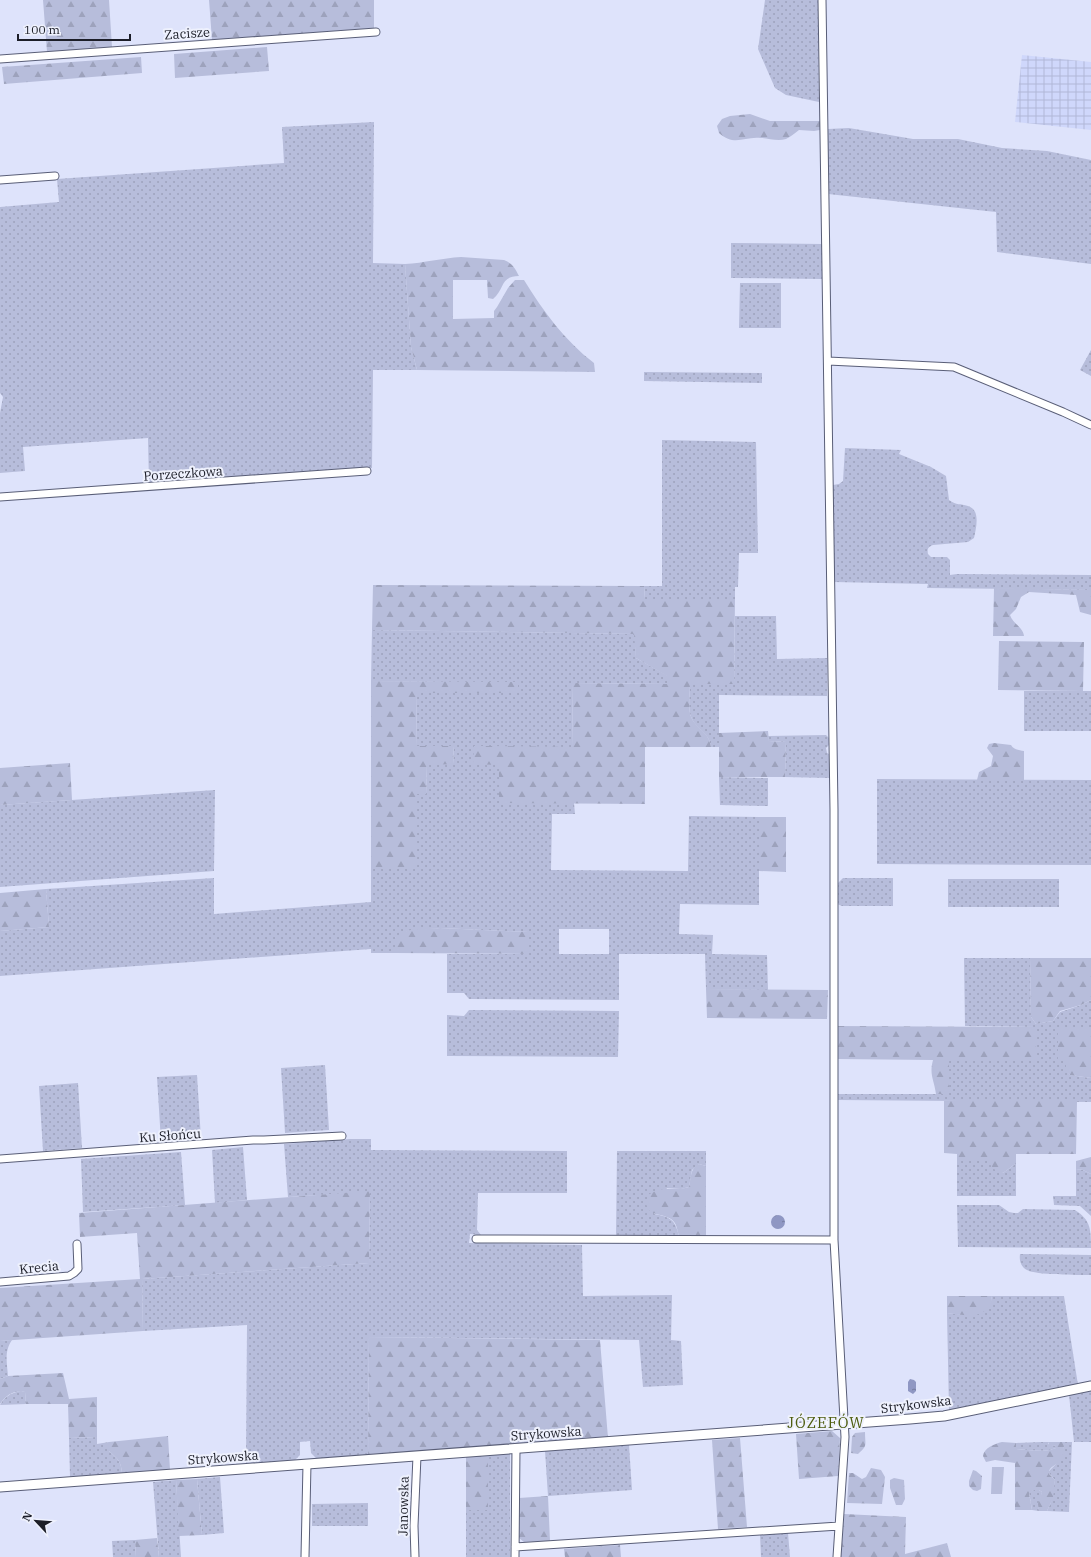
<svg xmlns="http://www.w3.org/2000/svg" width="1091" height="1557" font-family="'IBM Plex Serif',serif">
<style>
.industrial{fill:url(#industrial-grid)}
.grass{fill:url(#grass-dots);fill-rule:evenodd}
.forest{fill:url(#forest-firs)}
.park{fill:#b7bddb}
.water{fill:url(#water-ripples)}
.lines{fill:none;stroke-linecap:round;stroke-linejoin:round}
.minor-casing{stroke:#595e77;stroke-width:9}
.tertiary-casing{stroke:#595e77;stroke-width:11}
.minor{stroke:#fff;stroke-width:7}
.tertiary{stroke:#fff;stroke-width:9}
.labels{text-anchor:middle;stroke-width:4;stroke-linejoin:round;paint-order:stroke}
.street-label{font-size:13px;fill:#1c1e28;stroke:#eef1fd}
.quarter-label{font-size:15px;letter-spacing:1px;fill:#4e5d0f;stroke:#eef1fd}
</style>
<defs>
<pattern id="industrial-grid" width="8" height="8" patternUnits="userSpaceOnUse"><rect width="8" height="8" fill="#cfd7fb"/><path d="M0 4h8M4 0v8" fill="none" stroke="#b1b8d7"/></pattern>
<pattern id="grass-dots" width="8" height="8" patternUnits="userSpaceOnUse"><rect width="8" height="8" fill="#b7bddb"/><path d="M2 2h.1M6 6h.1" fill="none" stroke="#9da2bc" stroke-width="1.8" stroke-linecap="round"/></pattern>
<pattern id="forest-firs" width="22" height="20" patternUnits="userSpaceOnUse"><rect width="22" height="20" fill="#b7bddb"/><path d="M5 1l3.5 6h-7zM16 11l3.5 6h-7z" fill="#9da2bc"/></pattern>
<pattern id="water-ripples" width="26" height="14" patternUnits="userSpaceOnUse"><rect width="26" height="14" fill="#8f97c3"/><path d="M2 4q2-2 4 0t4 0M15 11q2-2 4 0t4 0" fill="none" stroke="#747b9e"/></pattern>
</defs>
<rect width="100%" height="100%" fill="#dee3fb"/>
<path class="industrial" d="M1022 55 1091 62V130L1015 122Z"/>
<path class="grass" d="M765 0H818L819 102 786 95 775 88 758 49Z
M374 122 373 263 405 264 411 347 417 370H373L372 468 149 484 148 438 23 447 25 471 0 473V413L3 397 0 393V207L59 202 57 179 284 163 282 127Z
M849 128 913 139H958L1002 148 1047 151 1091 160V264L997 252 996 212 828 194V129Z
M731 243 822 244 823 279 731 278Z
M740 283H781V328H739Z
M1091 350V376L1080 370Z
M644 372 762 373V383L644 381Z
M662 440 756 442 758 553H739L738 587H735V599H645L644 586H662Z
M845 448 901 450 899 454 931 467 946 476 949 500C957 506 960 503 968 506 981 510 976 528 974 538L968 542 933 545C928 547 927 549 928 554L931 557H947L950 560V575L957 574 1091 575V590L927 588 928 584 834 582 833 485 839 484 843 481Z
M735 616H776L777 659 827 658V696L719 695V747H711C709 732 698 731 692 719 687 709 690 695 690 684H734Z
M372 630 635 634 636 658 668 676V684L573 683 572 747 500 764V803H574L575 814H552L551 870 688 871 689 816 759 817V905L680 904 679 934 713 935 712 954 767 955 768 990 706 989 705 954H619V1000L469 999 464 993H447V954H528V932L440 928 408 931 395 938V953H371V949L0 976V931L49 927 46 889 214 878V914L371 902V868H416V793L426 794 427 764H453L454 747 416 746 417 693H518V683L371 681ZM559 929H609V954H559Z
M1024 691H1091V731H1024Z
M826 735 829 738V745L826 748 827 753 829 754 830 778 785 777 786 742 769 741 768 736Z
M719 777 768 778V806L720 805Z
M877 779 1091 780V865L877 864Z
M215 790 214 871 0 887V805Z
M843 878H893V906H842L837 904V884Z
M948 879H1059V907H948Z
M964 958H1030L1031 1017 1036 1024 1053 1021 1060 1012 1081 1005 1091 1000V1027L1058 1028V1060H1066V1071L1070 1075 1091 1078V1102L838 1100V1094H949V1059L1036 1027 965 1026Z
M469 1010 619 1011 618 1057 447 1056V1015L464 1016Z
M325 1065 329 1130 285 1133 281 1068Z
M197 1075 201 1139 161 1142 157 1077Z
M78 1083 82 1148 43 1151 39 1086Z
M350 1139H371V1150L567 1151V1193H478L477 1230 481 1235 470 1234 469 1243 582 1245 583 1296 672 1295 671 1340 681 1341 683 1385 643 1387 639 1340 369 1337 368 1454 317 1459 311 1453 310 1441 300 1442V1455L295 1460 246 1464 247 1325 143 1331 142 1279 369 1263 370 1192 288 1197 284 1144Z
M243 1147 247 1200 215 1203 212 1150Z
M617 1151H706V1166L699 1164 692 1170 689 1187 681 1189 667 1188 654 1214C670 1217 675 1219 679 1236H616Z
M181 1152 185 1205 83 1212 81 1159Z
M957 1161H988L1003 1173C1008 1170 1011 1166 1016 1164V1196H957Z
M1076 1169 1083 1170 1091 1174V1216L1080 1206 1054 1205 1053 1196H1076Z
M957 1205H999L1009 1212 1014 1213H1018L1023 1209 1075 1210C1091 1220 1091 1230 1091 1248L958 1247Z
M1020 1254 1091 1255V1275C1079 1275 1035 1275 1027 1270 1021 1267 1019 1261 1020 1254Z
M991 1296H1064L1078 1385 949 1410 947 1313 966 1315 992 1300Z
M12 1340C4 1351 7 1363 8 1376L0 1379V1341Z
M21 1391 25 1392 26 1404 0 1405C5 1396 11 1393 21 1391Z
M1091 1391V1442H1074L1069 1395Z
M97 1437V1444L109 1442V1451C118 1459 121 1461 122 1473L70 1477 69 1438Z
M1041 1442H1048V1444L1056 1446V1448C1044 1453 1029 1450 1016 1449V1443Z
M1064 1442H1072L1069 1512 1047 1511 1051 1502 1055 1480 1049 1473V1471L1056 1464 1064 1447Z
M629 1445 632 1490 548 1496 545 1451Z
M510 1453V1557H466V1510H488V1455Z
M220 1477 224 1533 202 1535 197 1479Z
M176 1480 181 1557H159L153 1482Z
M1034 1490H1039L1042 1492C1041 1499 1038 1504 1039 1511L1032 1510 1029 1492Z
M368 1503V1526H312V1504Z
M788 1533 790 1557H761L760 1535Z
M135 1540 136 1557H113L112 1541Z"/>
<path class="forest" d="M43 0H109L112 47 47 52Z
M209 0H374V28L212 40Z
M267 47 269 71 175 78 174 54Z
M141 57 142 73 4 84 2 67Z
M750 114 770 121H820V130L814 131 799 130C795 133 790 137 786 139 777 142 769 138 761 138 744 136 735 147 719 133L717 126 722 119 730 116Z
M461 257 504 260C512 263 515 268 519 276 500 276 505 289 493 299L488 298 487 280H453V319L494 318V311L497 307 508 288 515 280H524C543 311 565 341 594 363L595 372 417 370 411 347 405 264C424 263 442 258 461 257Z
M373 585 644 586 645 599H735L734 684H690C690 695 687 709 692 719 699 731 709 732 711 747H645V804L499 803V765L473 764 474 746 572 747 573 683 668 684 667 676 636 658 634 634 372 630Z
M994 588 1091 590V615L1080 612 1076 595 1029 592 1021 597 1016 609 1010 615C1013 624 1023 627 1024 636H993Z
M999 641 1084 642 1083 691 998 690Z
M371 681 518 682V693H417L416 746H454L453 764 427 765 426 794H416V868H371Z
M768 731 769 741 786 742 785 777H719V733Z
M994 743 1011 745C1014 750 1019 750 1024 751V780H977L979 772 991 766 993 756 987 748 989 744Z
M70 763 72 800 0 805V768Z
M759 817H786V872L759 871Z
M46 889 49 927 0 931V893Z
M440 928 528 932V954L395 953V938C405 927 427 929 440 928Z
M1030 958H1091V1000L1081 1005 1060 1011 1053 1021 1036 1024 1031 1017Z
M706 989 828 990 827 1019 707 1018Z
M837 1026 1036 1027V1060L949 1059V1094H936C934 1079 929 1075 933 1060L837 1059Z
M1058 1027H1091V1078L1070 1075 1066 1072V1060H1058Z
M944 1101H1077L1076 1154H1016V1164C1011 1166 1008 1170 1003 1173L996 1171 987 1161H957V1154L944 1153Z
M1091 1157V1174L1083 1170 1076 1169V1161Z
M699 1164 706 1166V1236H679C677 1230 677 1223 671 1219 660 1212 641 1217 648 1195 666 1184 672 1192 689 1187 691 1178 690 1168 699 1164Z
M370 1191 369 1263 142 1279 143 1331 0 1341V1288L140 1279 137 1233 80 1237 79 1213Z
M947 1296H991L992 1300C986 1321 963 1315 947 1313Z
M369 1337 600 1340 608 1438 368 1454Z
M63 1373 69 1399 97 1397V1437L69 1438 68 1404H26L25 1392C14 1390 6 1395 0 1404V1379L8 1376Z
M832 1431 840 1438 838 1476 799 1479 796 1434Z
M865 1432C865 1446 868 1445 858 1454L851 1453 852 1437 855 1433Z
M168 1436 170 1470 122 1473C121 1461 118 1459 109 1451V1442Z
M740 1438 747 1527 718 1529 712 1440Z
M1002 1442 1016 1443V1449C1029 1450 1044 1453 1056 1448V1446L1049 1445 1048 1442H1064C1064 1448 1064 1456 1060 1461 1057 1465 1048 1467 1049 1473 1049 1475 1054 1478 1055 1480L1053 1498 1047 1511H1039L1038 1504 1042 1492 1039 1490H1034L1029 1493 1032 1510H1015V1463L995 1460 986 1462 983 1456C984 1448 994 1444 1002 1442Z
M488 1455V1510H466V1456Z
M871 1468 881 1470 885 1477 882 1504 847 1503 849 1473H853L862 1479 866 1477Z
M973 1470 976 1471 982 1476 981 1489 977 1491 973 1490 969 1486V1481Z
M894 1478 904 1480 905 1499 902 1505H896L890 1488V1480Z
M197 1479 202 1535 179 1536 176 1480Z
M548 1496 550 1541 524 1542 519 1538V1498Z
M844 1514 906 1517 905 1554 947 1543 951 1557H841Z
M157 1538 159 1557H136L135 1540Z
M620 1545 621 1557H565L564 1549Z"/>
<path class="park" d="M992 1467H1004L1002 1494H991Z"/>
<path class="water" d="M771 1222a7 7 0 1 1 14 0a7 7 0 1 1-14 0Z
M910 1379 914 1380 916 1382V1391L913 1394 908 1391V1382Z"/>
<g class="lines">
<defs>
<path id="minor" d="M822 0 834 809V1240L845 1437 837 1557
M0 59 376 32
M0 180 55 176
M828 361 954 367 1063 412 1091 425
M0 497 367 471
M0 1159 253 1140H264L342 1136
M476 1239 834 1240
M0 1282 69 1276 74 1273 78 1269 77 1244
M515 1547 839 1526
M305 1557 307 1464
M415 1557 414 1526 417 1456
M515 1557 516 1448"/>
<path id="tertiary" d="M0 1487 910 1419 944 1416 1091 1386"/>
</defs>
<use href="#minor" class="minor-casing"/>
<use href="#tertiary" class="tertiary-casing"/>
<use href="#minor" class="minor"/>
<use href="#tertiary" class="tertiary"/>
</g>
<g class="labels">
<g class="street-label">
<text transform="translate(187 33) rotate(-4)" y="5">Zacisze</text>
<text transform="translate(183 473) rotate(-4)" y="5">Porzeczkowa</text>
<text transform="translate(170 1135) rotate(-4)" y="5">Ku Słońcu</text>
<text transform="translate(39 1267) rotate(-6)" y="5">Krecia</text>
<text transform="translate(916 1404) rotate(-7)" y="5">Strykowska</text>
<text transform="translate(546 1433) rotate(-4)" y="5">Strykowska</text>
<text transform="translate(223 1457) rotate(-4)" y="5">Strykowska</text>
<text transform="translate(403 1506) rotate(-89)" y="5">Janowska</text>
</g>
<g class="quarter-label">
<text x="826" y="1428">JÓZEFÓW</text>
</g>
</g>
<g transform="translate(36 1521) rotate(296)" stroke="#eef1fd" stroke-width="3" paint-order="stroke">
<path d="M0-3L7 15L0 10L-7 15Z" fill="#1c1e28"/>
<text y="-6" font-size="11" font-weight="bold" text-anchor="middle" fill="#1c1e28">N</text>
</g>
<path d="M18 34v6h112v-6" fill="none" stroke="#1c1e28" stroke-width="2"/>
<text x="24" y="34" font-size="12" fill="#1c1e28" stroke="#eef1fd" stroke-width="3" paint-order="stroke">100 m</text>
</svg>
